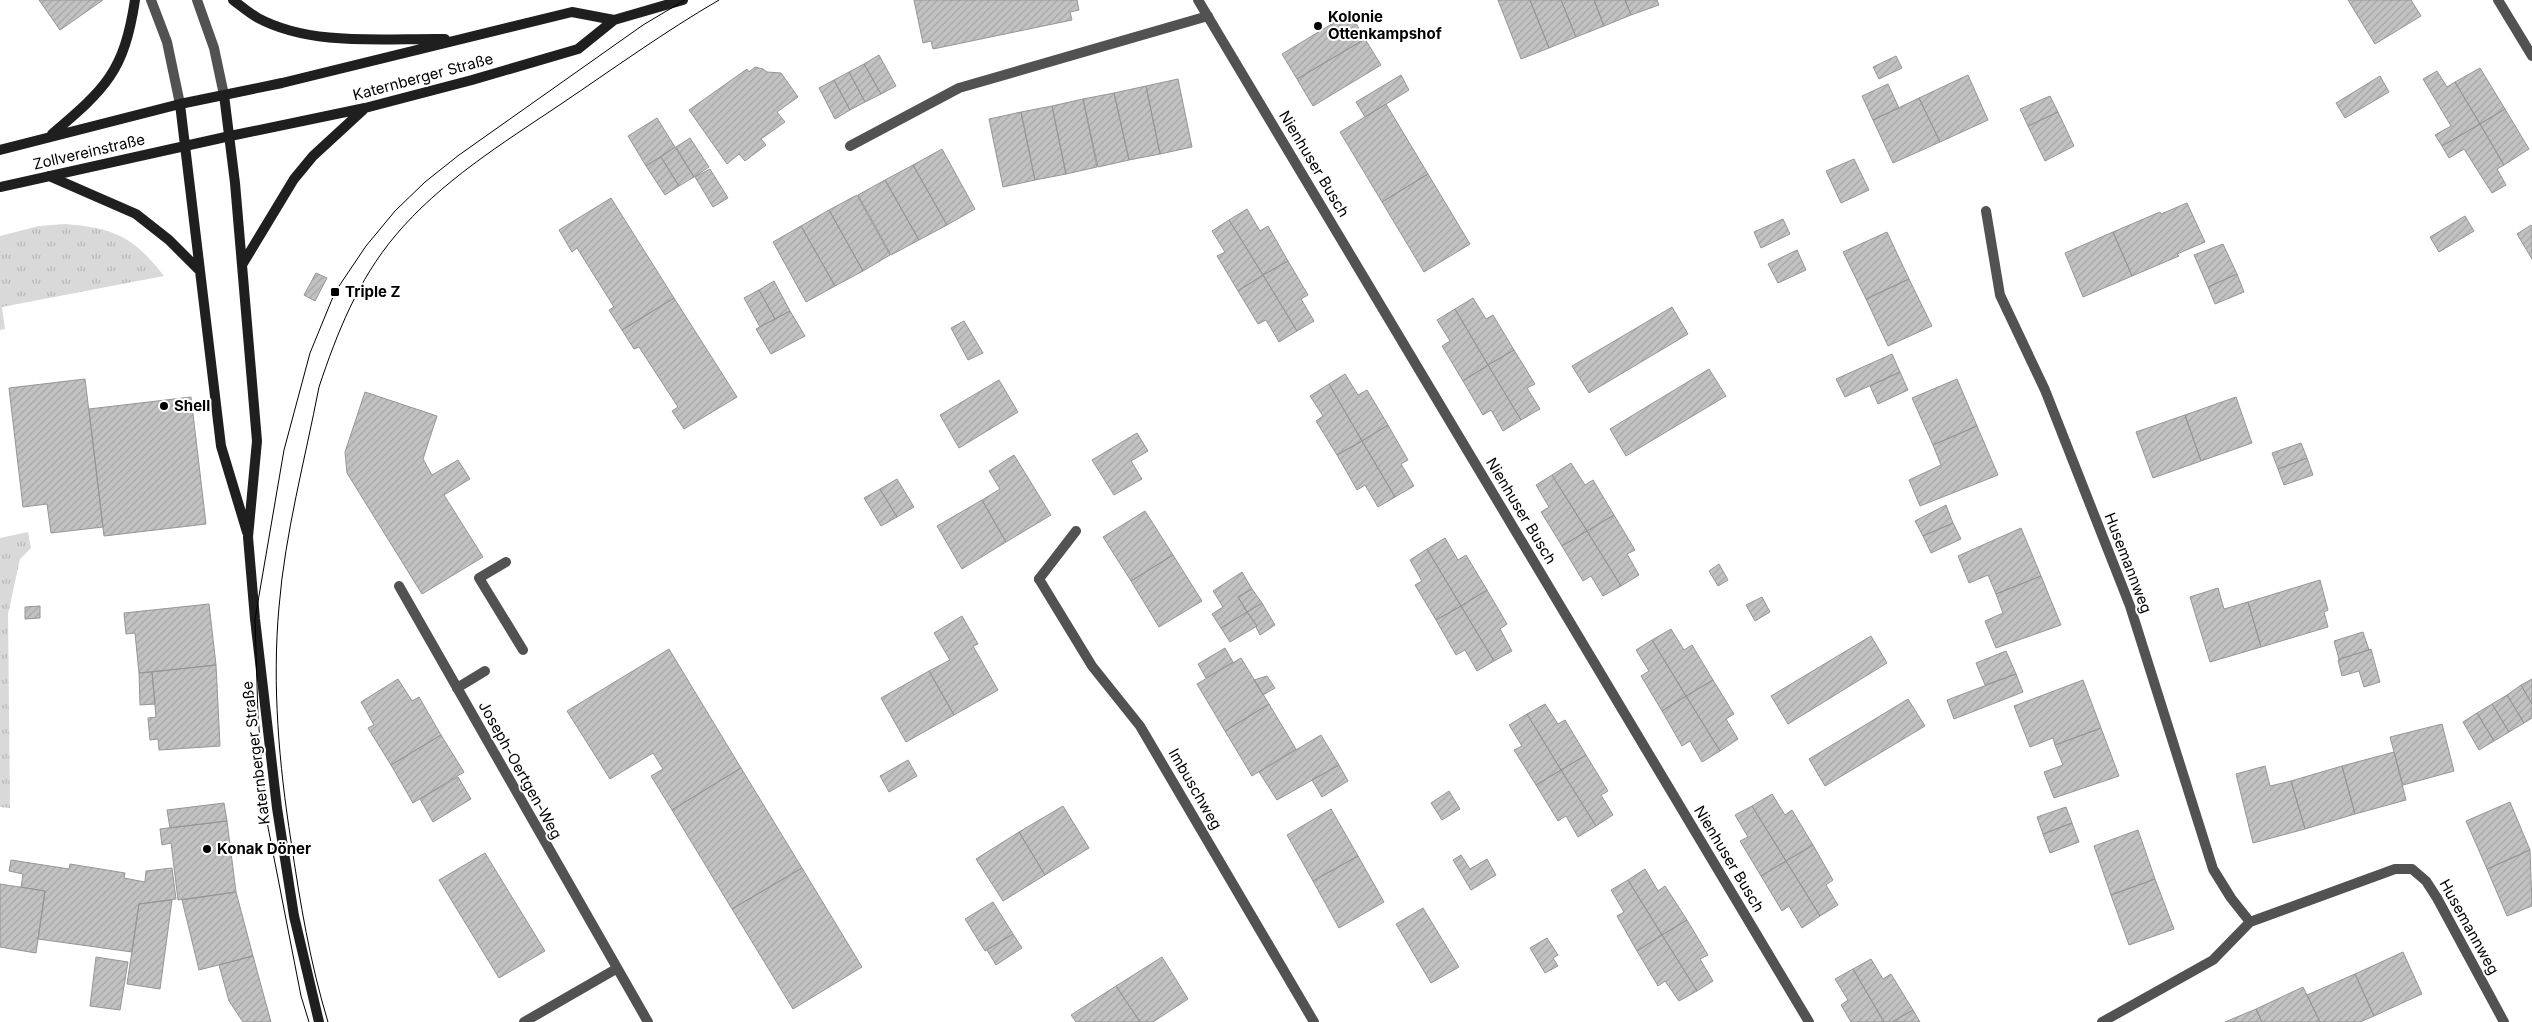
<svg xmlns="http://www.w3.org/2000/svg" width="2532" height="1022" font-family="Inter,sans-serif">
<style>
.grass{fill:url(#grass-tufts)}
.building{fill:url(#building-hatch);stroke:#969696}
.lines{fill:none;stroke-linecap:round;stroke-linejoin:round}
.service{stroke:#525252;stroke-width:10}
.minor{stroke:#525252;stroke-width:10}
.tertiary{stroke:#525252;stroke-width:10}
.secondary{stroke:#1f1f1f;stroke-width:10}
.tram{stroke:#000;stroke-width:1}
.poi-dot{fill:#000;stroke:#fff;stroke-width:2}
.labels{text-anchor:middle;stroke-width:4;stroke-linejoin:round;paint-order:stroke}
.poi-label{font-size:15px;font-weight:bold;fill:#000;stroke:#fff;text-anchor:start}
.street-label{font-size:15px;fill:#000;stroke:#fff}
</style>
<defs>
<pattern id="grass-tufts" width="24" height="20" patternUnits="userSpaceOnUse" patternTransform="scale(1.25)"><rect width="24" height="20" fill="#d9d9d9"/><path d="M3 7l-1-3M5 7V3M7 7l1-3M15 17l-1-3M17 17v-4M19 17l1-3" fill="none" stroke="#b8b8b8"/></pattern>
<pattern id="building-hatch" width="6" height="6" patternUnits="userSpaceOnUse" patternTransform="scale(1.25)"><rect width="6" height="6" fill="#c2c2c2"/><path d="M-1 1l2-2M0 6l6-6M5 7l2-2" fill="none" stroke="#a5a5a5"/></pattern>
</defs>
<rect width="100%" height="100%" fill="#fff"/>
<path class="grass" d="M65 224C114 228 134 237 164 276L2 307 5 329 0 330V236L39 226Z
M28 532 31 548 20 559 8 614 10 808 0 807V538Z"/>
<path class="building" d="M39 0H103L60 30Z
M914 0H1077L1079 10 1070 12 1072 20 933 49 931 41 923 43Z
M1498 0H1530L1549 48 1521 59Z
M1530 0H1561L1576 37 1549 48Z
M1561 0H1594L1604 26 1576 37Z
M1594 0H1625L1631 15 1604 26Z
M1625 0H1657L1659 5 1631 15Z
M2348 0H2411L2421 16 2375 44Z
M1350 13 1365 39 1297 79 1282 54Z
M1365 39 1381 65 1313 106 1297 79Z
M879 55 896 86 881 94 864 64Z
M1896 56 1902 68 1879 79 1873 67Z
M864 64 881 94 865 102 849 72Z
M755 67 763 69 767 72 781 73 798 97 777 112 785 122 761 139 766 145 745 161 739 154 727 164 689 110 747 69 749 72Z
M2480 68 2505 109 2480 124 2455 82Z
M2437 71 2447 87 2455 82 2480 124 2442 146 2435 135 2451 126 2423 79Z
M849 72 865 102 850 110 834 80Z
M1401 75 1409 90 1365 117 1356 102Z
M1968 75 1988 120 1940 142 1919 98Z
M2380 76 2389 92 2345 118 2336 103Z
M1178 79 1192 147 1160 154 1146 86Z
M834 80 850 110 835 119 819 88Z
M1888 84 1899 108 1873 120 1862 96Z
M1146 86 1160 154 1129 160 1114 93Z
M1114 93 1129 160 1098 167 1083 99Z
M2050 96 2058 112 2028 126 2020 109Z
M1919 98 1940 142 1893 163 1873 120Z
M1083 99 1097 167 1066 174 1052 106Z
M1386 104 1428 174 1382 202 1340 132Z
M1052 106 1066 174 1035 180 1021 112Z
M2505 109 2529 149 2504 165 2480 124Z
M1021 112 1035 180 1003 187 989 119Z
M2058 112 2074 146 2045 161 2028 126Z
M657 118 675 147 646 166 628 136Z
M2480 124 2504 165 2497 169 2506 185 2492 193 2464 149 2449 158 2442 146Z
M690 138 709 167 694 177 676 147Z
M675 147 694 177 679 186 661 157Z
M942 149 975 209 947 225 913 165Z
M661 157 679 186 665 195 646 166Z
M1854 159 1869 190 1841 203 1826 171Z
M913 165 947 225 919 240 885 180Z
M710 169 728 198 713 207 695 177Z
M1428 174 1470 244 1424 272 1382 202Z
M885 180 919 240 891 255 858 195Z
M857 195 890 255 863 271 829 210Z
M611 198 674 298 622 330 609 310 614 307 577 248 572 252 559 230Z
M2187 203 2205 242 2177 254 2179 256 2132 276 2113 232 2160 212 2161 214Z
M1247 209 1260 231 1268 226 1288 261 1263 275 1229 220Z
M829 210 863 271 835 286 801 226Z
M2465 216 2474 231 2439 252 2430 237Z
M1783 219 1790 234 1761 248 1754 232Z
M1229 220 1263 275 1238 291 1217 256 1225 252 1212 231Z
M2531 225 2532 227V259L2517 234Z
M801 226 835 286 806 302 773 242Z
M1887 232 1909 279 1866 299 1843 252Z
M2113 232 2132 276 2083 297 2065 253Z
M2223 244 2237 274 2208 287 2194 255Z
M1797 250 1806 270 1778 283 1768 264Z
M1288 261 1308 295 1301 299 1314 321 1297 331 1263 275Z
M316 273 327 278 315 301 304 295Z
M2237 274 2244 292 2215 304 2208 287Z
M1263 275 1297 331 1279 342 1266 320 1258 324 1238 291Z
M1909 279 1932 326 1888 346 1866 299Z
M774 281 790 311 775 319 759 290Z
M759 290 775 319 760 327 744 298Z
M674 298 737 397 684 429 672 411 678 407 639 347 634 349 622 330Z
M1473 298 1486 319 1493 315 1514 350 1488 365 1455 309Z
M1672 307 1688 334 1589 393 1572 366Z
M1455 309 1488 365 1463 381 1442 346 1450 341 1437 320Z
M790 311 805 336 771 354 756 329Z
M964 321 983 353 968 360 951 328Z
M1514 350 1535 384 1527 388 1540 409 1521 420 1488 365Z
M1892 354 1900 372 1845 397 1836 379Z
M1488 365 1521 420 1503 431 1491 410 1483 415 1463 381Z
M1709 369 1726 396 1626 456 1610 429Z
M1900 372 1908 390 1878 404 1870 386Z
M1345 374 1358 395 1367 390 1388 425 1362 441 1329 384Z
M85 379 103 527 51 533 47 504 23 507 9 388Z
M1957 379 1977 426 1933 445 1912 398Z
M999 380 1018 412 959 448 940 415Z
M1329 384 1362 441 1337 455 1316 421 1323 416 1310 396Z
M365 392 437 416 423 459 432 475 458 460 470 479 444 495 483 557 422 594 347 473 345 452Z
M191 397 206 524 104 536 89 409Z
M2236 397 2252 443 2201 461 2185 415Z
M2185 415 2201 461 2153 478 2136 432Z
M1388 425 1408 460 1401 464 1414 486 1395 497 1362 441Z
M1977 426 1998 475 1920 506 1909 480 1941 465 1933 445Z
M1137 433 1148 451 1131 461 1142 479 1114 495 1092 460Z
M1362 441 1395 497 1378 507 1365 485 1357 490 1337 455Z
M2301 443 2307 458 2278 469 2272 453Z
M1014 455 1051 515 1006 542 982 500 1000 489 989 471Z
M2307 458 2313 475 2284 485 2278 469Z
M1571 463 1585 485 1593 480 1614 515 1587 531 1552 475Z
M1552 475 1587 531 1562 546 1541 512 1549 507 1536 485Z
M897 479 914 507 897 517 880 489Z
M880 489 897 517 881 526 864 498Z
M982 500 1006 542 962 569 937 526Z
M1946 505 1953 523 1923 536 1915 521Z
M1145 511 1173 555 1131 581 1103 537Z
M1614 515 1635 550 1627 554 1639 575 1621 586 1587 531Z
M1953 523 1961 539 1931 553 1923 536Z
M2021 528 2041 576 1996 594 1988 575 1969 583 1958 556Z
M1587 531 1621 586 1603 596 1591 576 1583 581 1562 546Z
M1445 538 1458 560 1466 555 1487 590 1461 606 1427 549Z
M1427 549 1461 606 1436 620 1415 585 1422 581 1410 560Z
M1173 555 1202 601 1159 627 1131 581Z
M1719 564 1728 580 1718 586 1709 571Z
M1242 572 1252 589 1238 597 1247 612 1221 628 1212 614 1223 607 1213 591Z
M2041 576 2061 625 1996 648 1985 621 2003 613 1996 594Z
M2320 580 2328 610 2324 612 2328 627 2261 647 2248 602Z
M2218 588 2224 609 2248 602 2261 647 2210 662 2190 597Z
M1252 589 1262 603 1247 612 1238 597Z
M1487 590 1507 624 1500 629 1512 651 1494 661 1461 606Z
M1762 597 1770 612 1755 621 1746 605Z
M1262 603 1275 625 1260 635 1256 627 1257 626 1247 612Z
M209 604 216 665 139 673 135 633 126 634 124 613Z
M40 606V618L25 619V607Z
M1461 606 1494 661 1477 671 1465 650 1456 655 1436 620Z
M1247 612 1257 626 1230 642 1221 628Z
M962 616 978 644 973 646 998 690 954 715 929 671 950 660 934 633Z
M1671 629 1684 650 1692 645 1713 680 1686 696 1652 640Z
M2363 632 2369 650 2339 659 2334 641Z
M1871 636 1887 663 1788 724 1771 696Z
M1652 640 1686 696 1662 711 1641 676 1649 671 1636 650Z
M1225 648 1233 662 1206 678 1198 664Z
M669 649 741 768 672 810 651 776 663 769 653 753 610 779 567 711Z
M2371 649 2380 682 2364 687 2359 671 2342 676 2338 660Z
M2006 651 2016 674 1985 685 1976 663Z
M1241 658 1269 704 1225 731 1197 684Z
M216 665 220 746 159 750 158 739 150 740 148 718 156 717 152 672Z
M929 671 954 715 906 742 881 698Z
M152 672 155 704 140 705 139 673Z
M2016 674 2023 692 1954 719 1947 700Z
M1267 676 1275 688 1263 695 1254 680Z
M398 679 412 701 419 697 441 735 391 765 368 728 374 725 361 702Z
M2532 679V704L2521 685Z
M1713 680 1734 714 1726 719 1738 739 1720 751 1686 696Z
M2083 680 2101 728 2055 745 2053 738 2030 747 2014 706Z
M2521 685 2532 704V718L2524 723 2507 695Z
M2507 695 2524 723 2509 732 2492 704Z
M1686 696 1720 751 1702 762 1690 741 1682 746 1662 711Z
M1908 699 1925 726 1825 786 1809 759Z
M1269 704 1296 749 1252 776 1225 731Z
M1545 704 1558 724 1565 720 1586 755 1561 770 1527 714Z
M2492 704 2509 732 2494 741 2477 713Z
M2477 713 2494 741 2479 750 2463 722Z
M1527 714 1561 770 1536 785 1514 750 1522 746 1509 725Z
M2442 724 2454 771 2403 785 2390 737Z
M2101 728 2119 776 2054 798 2044 772 2063 765 2055 745Z
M441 735 464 772 413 803 391 765Z
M1321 735 1339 765 1277 800 1259 772Z
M2394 752 2406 800 2355 814 2342 766Z
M1586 755 1608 791 1601 795 1613 815 1596 826 1561 770Z
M908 760 917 776 889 792 880 776Z
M1339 765 1348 781 1322 797 1312 780Z
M2265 766 2270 786 2291 781 2305 829 2253 843 2236 774Z
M2342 766 2355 814 2305 829 2291 781Z
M741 768 802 868 732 909 672 810Z
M1561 770 1596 826 1578 837 1566 816 1558 821 1536 785Z
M458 777 471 799 433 822 420 799Z
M1449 791 1460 809 1442 820 1431 803Z
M1772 794 1785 815 1792 810 1813 845 1786 861 1752 806Z
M2510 802 2530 850 2487 869 2466 821Z
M224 803 227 821 170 828 167 810Z
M1063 806 1089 848 1045 875 1019 832Z
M1752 806 1786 861 1761 876 1740 841 1748 837 1735 815Z
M2066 807 2072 823 2043 834 2037 817Z
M1331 809 1358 856 1313 881 1287 835Z
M227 821 236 892 178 900 171 843 162 845 160 829Z
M2072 823 2079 842 2050 853 2043 834Z
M2138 830 2155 879 2111 895 2094 846Z
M1019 832 1045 875 1003 901 976 859Z
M1813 845 1833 880 1826 885 1838 905 1820 916 1786 861Z
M2530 850 2532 906 2507 916 2487 869Z
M485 853 545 951 499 978 439 880Z
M1461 855 1470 869 1487 859 1496 875 1471 890 1453 860Z
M1358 856 1384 902 1339 928 1313 881Z
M11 860 69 869 70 864 125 873 124 878 145 882 146 871 172 868 176 899 139 904 132 952 38 939 45 891 21 887 23 874 9 871Z
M1786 861 1820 916 1802 928 1789 906 1782 911 1761 876Z
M802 868 862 967 793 1009 732 909Z
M1645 869 1658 891 1665 886 1687 920 1662 935 1628 880Z
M2155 879 2174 929 2129 945 2111 895Z
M1628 880 1662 935 1637 951 1617 916 1624 912 1611 890Z
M0 884 45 891 36 953 0 947Z
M236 892 253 956 199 970 182 900Z
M172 900 160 989 127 984 139 904Z
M993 902 1013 934 985 951 965 919Z
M1423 908 1459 967 1431 983 1396 924Z
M1687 920 1708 955 1700 959 1713 981 1697 991 1662 935Z
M1013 934 1022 948 996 965 987 950Z
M1662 935 1697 991 1679 1001 1665 981 1658 986 1637 951Z
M1547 938 1558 955 1553 958 1558 966 1545 973 1530 948Z
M2403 952 2422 994 2374 1016 2355 974Z
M253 956 271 1022H243L229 1001 219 965Z
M96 957 128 962 120 1010 90 1006Z
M1162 957 1188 999 1153 1022H1140L1116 986Z
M1871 959 1883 979 1891 974 1913 1010 1892 1022H1884L1853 969Z
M1853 969 1884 1022H1851L1841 1005 1848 1000 1835 979Z
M2355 974 2374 1016 2360 1022H2320L2307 995Z
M1116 986 1140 1022H1076L1071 1015Z
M2303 987 2320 1022H2262L2256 1009Z
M2256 1009 2262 1022H2225Z
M1913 1010 1920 1022H1892Z"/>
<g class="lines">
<path class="service" d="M506 562 479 578 523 650
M1039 579 1076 531
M457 688 485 671"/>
<path class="minor" d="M1198 0 1809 1022
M2498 0 2532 56
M850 146 959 88 1208 16
M1986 211 2000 295 2045 390 2130 606 2213 869 2231 898 2250 922
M1039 579 1092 666 1140 726 1314 1022
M399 586 648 1022
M524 1022 616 969
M2102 1022 2213 960 2250 922 2395 869H2412L2426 881 2437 898 2504 1022"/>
<path class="tertiary" d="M151 0 167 42 180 104
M197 0 214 48 224 95"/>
<path class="secondary" d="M233 0C241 6 249 13 258 18 312 47 385 38 445 39
M224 95 235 183 257 441 248 537 255 619 277 808 294 916 319 1022
M180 104 221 446 247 532
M52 134C106 88 124 72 135 0
M0 150 180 104 282 83 572 12 614 20
M49 176 136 214 169 240 198 269
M0 187 230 136 365 108 472 80 578 49 614 20 683 0
M242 265 294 179 313 156 363 110"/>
<path class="tram" d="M309 1022 301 996 267 822 258 717 255 619 284 450 310 353 335 292 366 246 395 211 425 182 459 155 643 25 685 0
M328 1022C310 963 300 902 291 841 279 764 272 685 279 607 285 533 305 460 319 387 337 333 358 280 395 236 440 182 503 143 561 104 613 69 664 32 719 0"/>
</g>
<g class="poi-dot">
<circle cx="1318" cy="26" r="5"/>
<rect x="330" y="287" width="10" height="10" rx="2.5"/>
<circle cx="164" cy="406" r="5"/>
<circle cx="207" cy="849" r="5"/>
</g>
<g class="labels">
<g class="poi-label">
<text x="1328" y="22">Kolonie<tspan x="1328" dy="17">Ottenkampshof</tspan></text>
<text x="345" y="297">Triple Z</text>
<text x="174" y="411">Shell</text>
<text x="217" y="854">Konak Döner</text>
</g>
<g class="street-label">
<text transform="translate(423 77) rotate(-15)" y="5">Katernberger Straße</text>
<text transform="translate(89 152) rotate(-13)" y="5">Zollvereinstraße</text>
<text transform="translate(1314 164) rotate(59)" y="5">Nienhuser Busch</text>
<text transform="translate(1521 511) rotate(59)" y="5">Nienhuser Busch</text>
<text transform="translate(2128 563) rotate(69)" y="5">Husemannweg</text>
<text transform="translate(256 753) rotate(-97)" y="5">Katernberger Straße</text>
<text transform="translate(520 770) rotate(61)" y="5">Joseph-Oertgen-Weg</text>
<text transform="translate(1195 789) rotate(60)" y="5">Imbuschweg</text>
<text transform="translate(1729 859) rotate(59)" y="5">Nienhuser Busch</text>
<text transform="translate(2469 927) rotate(61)" y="5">Husemannweg</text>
</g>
</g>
</svg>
